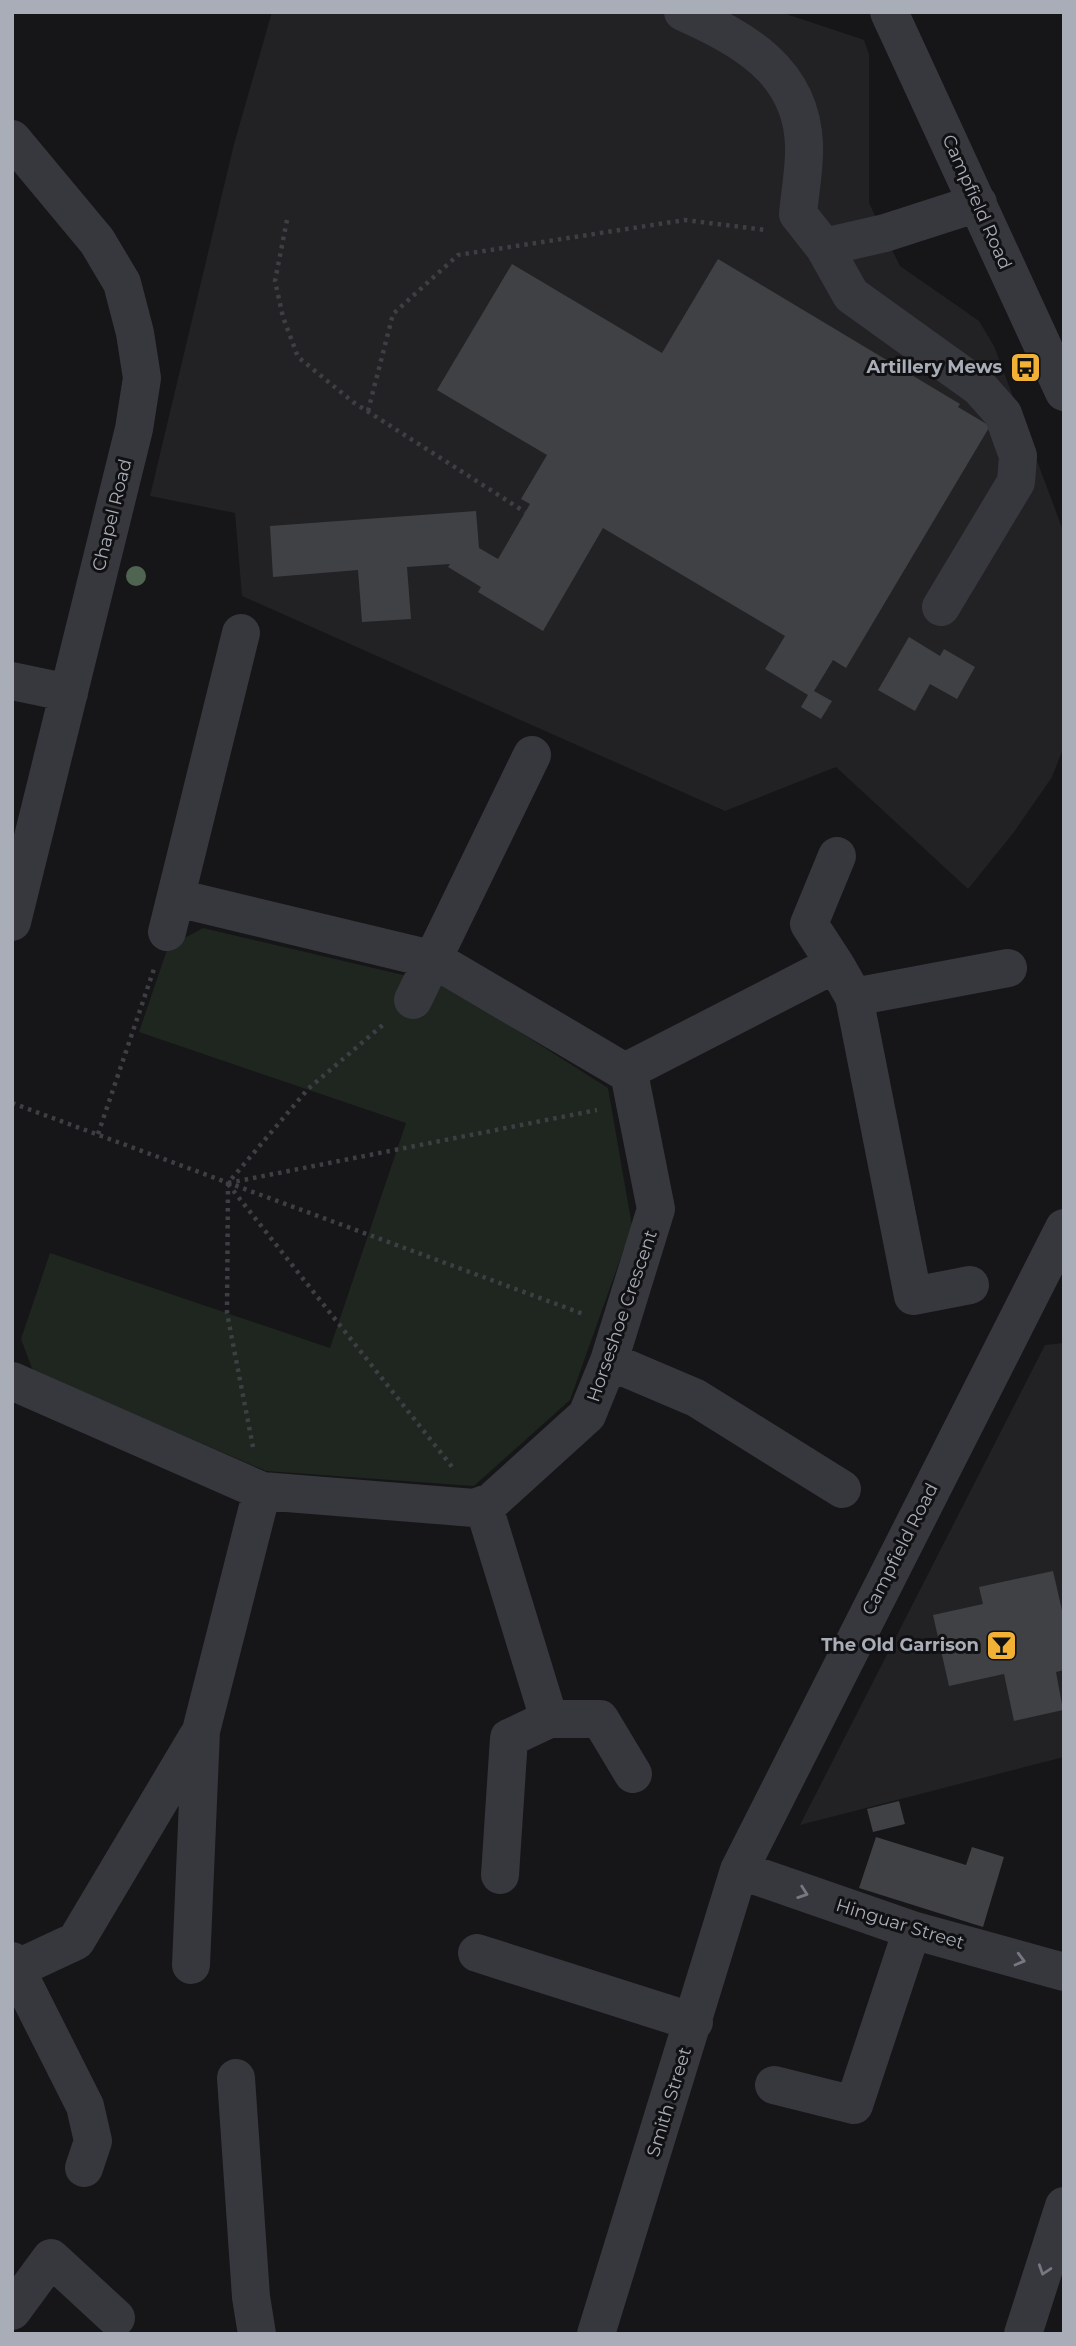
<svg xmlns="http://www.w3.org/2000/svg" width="1076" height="2346" font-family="Montserrat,sans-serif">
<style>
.built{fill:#222225}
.green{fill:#1e261f}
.building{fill:#404145}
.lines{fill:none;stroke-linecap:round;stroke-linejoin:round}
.path{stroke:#3d3f44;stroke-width:4.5;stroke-dasharray:3.5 5;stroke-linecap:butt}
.minor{stroke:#37383d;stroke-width:38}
.tree{fill:#506452}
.oneway{stroke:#757881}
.labels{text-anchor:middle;stroke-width:6;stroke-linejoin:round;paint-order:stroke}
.street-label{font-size:18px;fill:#a8adb8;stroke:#111113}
.poi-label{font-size:18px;font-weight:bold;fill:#a8adb8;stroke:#111113;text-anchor:end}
</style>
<rect width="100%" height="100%" fill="#161618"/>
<path class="built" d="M272 12H780L864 40 869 54V203L900 266 979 321 994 346 1064 533V746L1052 777 1014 832 968 889 836 767 725 811 242 596 235 513 150 496 234 144Z
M1064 1343V1757L800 1825 1045 1345Z"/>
<path class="green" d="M203 928 446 985 608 1088 632 1226 570 1400 474 1486 266 1471 33 1371 21 1339 50 1253 330 1348 406 1123 139 1032 168 947Z"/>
<path class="building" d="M718 259 960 404 958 407 990 426 846 668 833 660 814 691 832 701 821 719 801 707 808 695 765 669 785 636 603 528 543 631 478 592 481 587 448 567 450 564 407 567 411 619 362 622 358 570 273 577 270 526 476 511 479 548 498 559 530 504 521 499 547 455 437 390 512 264 662 353Z
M909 637 940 656 944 649 975 667 957 699 930 684 915 711 878 690Z
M1053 1571 1064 1619V1670L1056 1672 1063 1710 1014 1721 1004 1674 949 1686 933 1615 983 1604 979 1587Z
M899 1801 905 1824 873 1832 867 1809Z
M876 1837 966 1865 972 1847 1004 1857 983 1927 859 1888Z"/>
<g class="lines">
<path class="path" d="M287 220 275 281 283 317 298 357 353 402 525 512
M368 411 393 314 458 255 685 220 766 230
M12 1103 586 1315
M98 1134 155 966
M228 1183 597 1110
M228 1184 453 1468
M253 1447 227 1313 228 1183 308 1089 385 1023"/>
<path class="minor" d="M683 12C743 39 801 70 804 144 805 167 800 191 798 214L824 247 885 233 978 203
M889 12 1064 392
M12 139 97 241 122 283 135 333 142 378 134 429 12 922
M824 247 851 295 979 387 1003 414 1018 456 1016 482 941 607
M12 681 69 693
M167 932 241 633
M835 964 854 997 913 1296 970 1285
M854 997 1008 968
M413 1000 532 755
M625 1072 835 964 809 924 837 856
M609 1361 696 1398 842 1489
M12 1381 262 1491 474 1508 491 1502 587 1415 609 1361 656 1209 630 1078 625 1072 435 960 177 898
M484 1507 549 1719H600L633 1774
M739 1870 912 1930 1064 1972
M500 1875 509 1738 549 1719
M477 1953 694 2022
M12 1961 85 2106 93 2141 84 2168
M191 1965 201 1731 262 1491
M16 1969 76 1941 198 1736
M236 2078 251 2297 257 2334
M774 2085 854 2105 912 1930
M12 2311 51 2258 116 2318
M596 2334 739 1870 1064 1228
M1023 2334 1064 2206"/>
</g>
<circle class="tree" cx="136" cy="576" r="10"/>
<defs><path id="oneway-chevron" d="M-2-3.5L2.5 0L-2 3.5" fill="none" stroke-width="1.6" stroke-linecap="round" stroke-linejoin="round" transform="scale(1.75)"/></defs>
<g class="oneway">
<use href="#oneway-chevron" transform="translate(803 1893) rotate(19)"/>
<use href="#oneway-chevron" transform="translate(1020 1960) rotate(15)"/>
<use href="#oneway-chevron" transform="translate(1044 2270) rotate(108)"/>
</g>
<defs>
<symbol id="bus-square" viewBox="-11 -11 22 22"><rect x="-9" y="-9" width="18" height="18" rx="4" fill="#f2b134" stroke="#111113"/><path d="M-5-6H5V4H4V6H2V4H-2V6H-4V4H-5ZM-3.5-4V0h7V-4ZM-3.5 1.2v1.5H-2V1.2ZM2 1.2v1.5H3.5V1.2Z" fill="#111"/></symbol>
<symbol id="bar-square" viewBox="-11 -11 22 22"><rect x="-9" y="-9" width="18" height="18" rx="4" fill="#f2b134" stroke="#111113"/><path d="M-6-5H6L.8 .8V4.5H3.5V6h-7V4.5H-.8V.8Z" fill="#111"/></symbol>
</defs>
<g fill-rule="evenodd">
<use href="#bus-square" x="1008" y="350" width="35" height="35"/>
<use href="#bar-square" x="984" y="1628" width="35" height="35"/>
</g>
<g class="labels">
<g class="street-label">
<text transform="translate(977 202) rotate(66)" y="6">Campfield Road</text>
<text transform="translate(112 515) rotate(-76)" y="6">Chapel Road</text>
<text transform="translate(622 1316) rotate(-71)" y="6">Horseshoe Crescent</text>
<text transform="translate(900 1549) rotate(-63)" y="6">Campfield Road</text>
<text transform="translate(900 1924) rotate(17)" y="6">Hinguar Street</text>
<text transform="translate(669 2102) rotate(-73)" y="6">Smith Street</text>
</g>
<g class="poi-label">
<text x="1002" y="373">Artillery Mews</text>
<text x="979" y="1651">The Old Garrison</text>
</g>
</g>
<rect width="1076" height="2346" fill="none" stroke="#a8adb8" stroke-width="28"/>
</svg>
